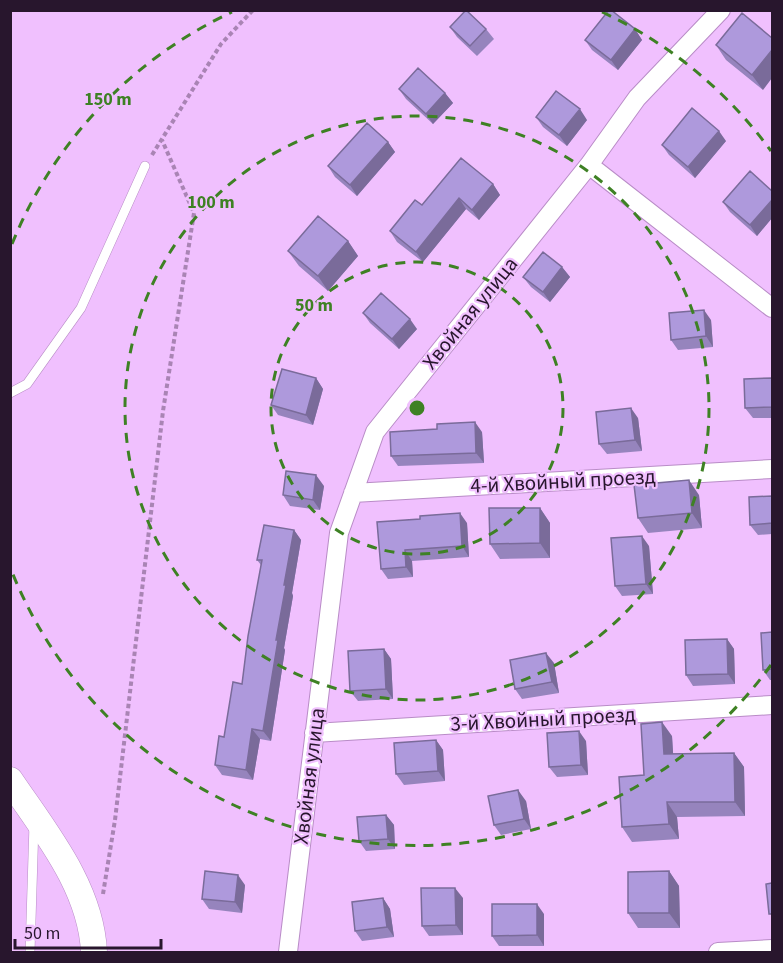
<svg xmlns="http://www.w3.org/2000/svg" width="783" height="963" font-family="'Source Sans 3',sans-serif">
<style>
.lines{fill:none;stroke-linecap:round;stroke-linejoin:round}
.lane-casing{stroke:#b98cc7;stroke-width:10}
.street-casing{stroke:#b98cc7;stroke-width:20}
.secondary-casing{stroke:#b98cc7;stroke-width:27}
.path{stroke:#a984b4;stroke-width:4;stroke-dasharray:4.5 3;stroke-linecap:butt}
.lane{stroke:#fff;stroke-width:9}
.street{stroke:#fff;stroke-width:18}
.secondary{stroke:#fff;stroke-width:26}
.wall{fill:#9684bd}
.shaded-wall{fill:#7a6b9a}
.building{fill:#ae99dc;stroke:#7a6b9a;stroke-width:1.5}
.ring{fill:none;stroke:#3e8124;stroke-width:3;stroke-dasharray:10 8}
.labels{text-anchor:middle;stroke-width:4.5;stroke-linejoin:round;paint-order:stroke}
.street-label{font-size:21px;fill:#28162d;stroke:#f0c0fe}
.centre{fill:#3e8124;stroke:#f0c0fe;stroke-width:3}
.ring-label{font-size:18px;text-anchor:middle;font-weight:bold;fill:#3e8124;stroke:#f0c0fe;stroke-width:4.5;stroke-linejoin:round;paint-order:stroke}
</style>
<rect width="100%" height="100%" fill="#f0c0fe"/>
<g class="lines">
<defs>
<path id="lane" d="M10 393 27 384 81 308 145 166
M30 952 34 824"/>
<path id="street" d="M589 165 772 308
M353 493 772 469
M314 733 772 705
M288 952 339 533 375 432 589 165 637 98 721 10
M718 952 772 949"/>
<path id="secondary" d="M10 780C45 832 91 887 94 952"/>
</defs>
<use href="#lane" class="lane-casing"/>
<use href="#street" class="street-casing"/>
<use href="#secondary" class="secondary-casing"/>
<path class="path" d="M152 155 221 44 253 10
M103 894 115 820 163 411 194 213 162 140"/>
<use href="#lane" class="lane"/>
<use href="#street" class="street"/>
<use href="#secondary" class="secondary"/>
</g>
<path class="wall" d="M742 13 763 90 726 60 716 45Z
M450 27 486 29 494 39 477 56 457 37Z
M635 29 642 40 618 70 592 50 585 40Z
M399 89 445 93 453 103 433 124 406 99Z
M536 117 587 120 567 146 543 127Z
M726 141 695 178 669 155 662 145Z
M388 142 395 152 357 196 335 177 328 166Z
M493 184 500 195 479 220 466 209 423 262 397 242 390 231 422 205Z
M772 191V218L757 236 730 212 723 202Z
M348 241 358 256 328 291 299 266 288 251Z
M562 267 570 277 550 302 531 287 523 277Z
M363 313 417 329 399 349 370 323Z
M711 320 713 347 678 350 671 340Z
M316 378 323 389 313 425 278 415 271 405Z
M772 378V418H753L745 408Z
M638 418 642 451 607 454 599 444Z
M482 432 484 463 398 466 391 456Z
M324 486 320 510 290 506 283 495Z
M699 495 702 528 648 533 638 518Z
M772 496V534L758 535 750 525Z
M540 508 550 523V558L500 559 490 544Z
M377 522 467 523 469 557 412 561 413 577 388 579 381 569Z
M294 530 301 540 292 593 293 596 284 648 285 650 271 741 260 739 253 780 222 775 215 765 242 684 261 565 257 560Z
M649 546 653 594 622 596 615 586Z
M772 632V680H770L763 670Z
M727 639 734 649 735 684 693 686 686 675Z
M384 649 391 659 393 699 358 701 350 691Z
M554 663 559 693 522 699 515 689Z
M672 736 673 754 734 753 744 767 745 816 677 817 679 839 632 842 622 827 644 775Z
M436 740 443 750 445 781 404 785 396 774Z
M586 741 588 775 557 777 549 767Z
M526 801 531 829 501 835 494 825Z
M386 815 394 825 395 849 366 851 359 841Z
M669 871 679 886 680 928H638L628 913Z
M245 885 242 913 209 909 202 899Z
M383 898 390 909 394 937 362 941 355 931Z
M463 898V935L429 936 422 926Z
M544 914V946H499L492 936Z"/>
<path class="shaded-wall" d="M635 29 642 40 618 70 611 60Z
M772 50V78L763 90 752 75Z
M445 93 453 103 433 124 426 114Z
M580 109 587 120 567 146 559 135Z
M719 131 726 141 695 178 688 167Z
M388 142 395 152 357 196 350 185Z
M493 184 500 195 479 220 472 210Z
M459 198 466 209 423 262 416 252Z
M772 200V218L757 236 750 225Z
M348 241 358 256 328 291 318 276Z
M562 267 570 277 550 302 543 292Z
M704 310 711 320 713 347 706 336Z
M410 319 417 329 399 349 392 339Z
M316 378 323 389 313 425 306 415Z
M631 408 638 418 642 451 635 440Z
M475 422 482 432 484 463 476 453Z
M316 475 324 486 320 510 313 500Z
M689 480 699 495 702 528 692 513Z
M540 508 550 523V558L540 543Z
M460 513 467 523 469 557 462 546Z
M294 530 301 540 292 593 293 596 284 648 285 650 271 741 263 731 284 585Z
M642 536 649 546 653 594 646 584Z
M405 550 412 561 413 577 406 567Z
M727 639 734 649 735 684 728 674Z
M384 649 391 659 393 699 386 689Z
M546 653 554 663 559 693 552 682Z
M662 722 672 736 674 768 664 754Z
M252 729 260 739 253 780 246 770Z
M579 731 586 741 588 775 581 765Z
M436 740 443 750 445 781 438 771Z
M734 753 744 767 745 816 735 802Z
M518 790 526 801 531 829 524 819Z
M667 802 677 817 679 839 669 824Z
M386 815 394 825 395 849 388 839Z
M669 871 679 886 680 928 669 913Z
M238 875 245 885 242 913 235 902Z
M455 888 463 898V935L456 925Z
M383 898 390 909 394 937 387 927Z
M537 904 544 914V946L537 935Z"/>
<path class="building" d="M466 10 486 29 470 46 450 27Z
M609 10H611L635 29 611 60 585 40Z
M742 13 772 38V50L752 75 716 45Z
M418 68 445 93 426 114 399 89Z
M556 91 580 109 559 135 536 117Z
M692 108 719 131 688 167 662 145Z
M367 123 388 142 350 185 328 166Z
M461 158 493 184 472 210 459 198 416 252 390 231 415 200 422 205Z
M750 171 772 191V200L750 225 723 202Z
M318 216 348 241 318 276 288 251Z
M543 252 562 267 543 292 523 277Z
M381 293 410 319 392 339 363 313Z
M704 310 706 336 671 340 669 313Z
M282 369 316 378 306 415 271 405Z
M772 378V407L745 408 744 379Z
M631 408 635 440 599 444 596 412Z
M475 422 476 453 391 456 390 432 437 429V424Z
M286 471 316 475 313 500 283 495Z
M689 480 692 513 638 518 634 485Z
M772 496V523L750 525 749 497Z
M489 508H540V543L490 544Z
M460 513 462 546 405 550 406 567 381 569 377 522 420 519V516Z
M264 525 294 530 284 585H286L276 640H278L263 731 252 729 246 770 215 765 219 736 224 737 233 682 242 684 248 636 262 560H257Z
M642 536 646 584 615 586 611 538Z
M772 632V669L763 670 761 633Z
M727 639 728 674 686 675 685 640Z
M384 649 386 689 350 691 348 651Z
M546 653 552 682 515 689 510 660Z
M662 722 664 754 734 753 735 802H667L669 824 622 827 619 777 644 775 641 724Z
M579 731 581 765 549 767 547 733Z
M436 740 438 771 396 774 394 743Z
M518 790 524 819 494 825 488 796Z
M386 815 388 839 359 841 357 817Z
M205 871 238 875 235 902 202 899Z
M669 871V913H628V872Z
M772 883V914H769L766 884Z
M421 888H455L456 925 422 926Z
M383 898 387 927 355 931 352 902Z
M492 904H537V935L492 936Z"/>
<g class="ring">
<circle cx="417" cy="408" r="146"/>
<circle cx="417" cy="408" r="292"/>
<path d="M771 665A437 437 0 0 1 12 572M12 244A437 437 0 0 1 232 12M602 12A437 437 0 0 1 771 151"/>
</g>
<g class="labels">
<g class="street-label">
<text transform="translate(470 313) rotate(-51)" y="7">Хвойная улица</text>
<text transform="translate(563 481) rotate(-3)" y="7">4-й Хвойный проезд</text>
<text transform="translate(543 719) rotate(-3)" y="7">3-й Хвойный проезд</text>
<text transform="translate(309 776) rotate(-83)" y="7">Хвойная улица</text>
</g>
</g>
<circle cx="417" cy="408" r="9" class="centre"/>
<g class="ring-label">
<text x="108" y="105">150 m</text>
<text x="211" y="208">100 m</text>
<text x="314" y="311">50 m</text>
</g>
<rect width="783" height="963" fill="none" stroke="#28162d" stroke-width="24"/>
<path d="M15 939v9h146v-9" fill="none" stroke="#28162d" stroke-width="3"/>
<text x="24" y="939" font-size="18" fill="#28162d" stroke="#f0c0fe" stroke-width="4.5" paint-order="stroke">50 m</text>
</svg>
